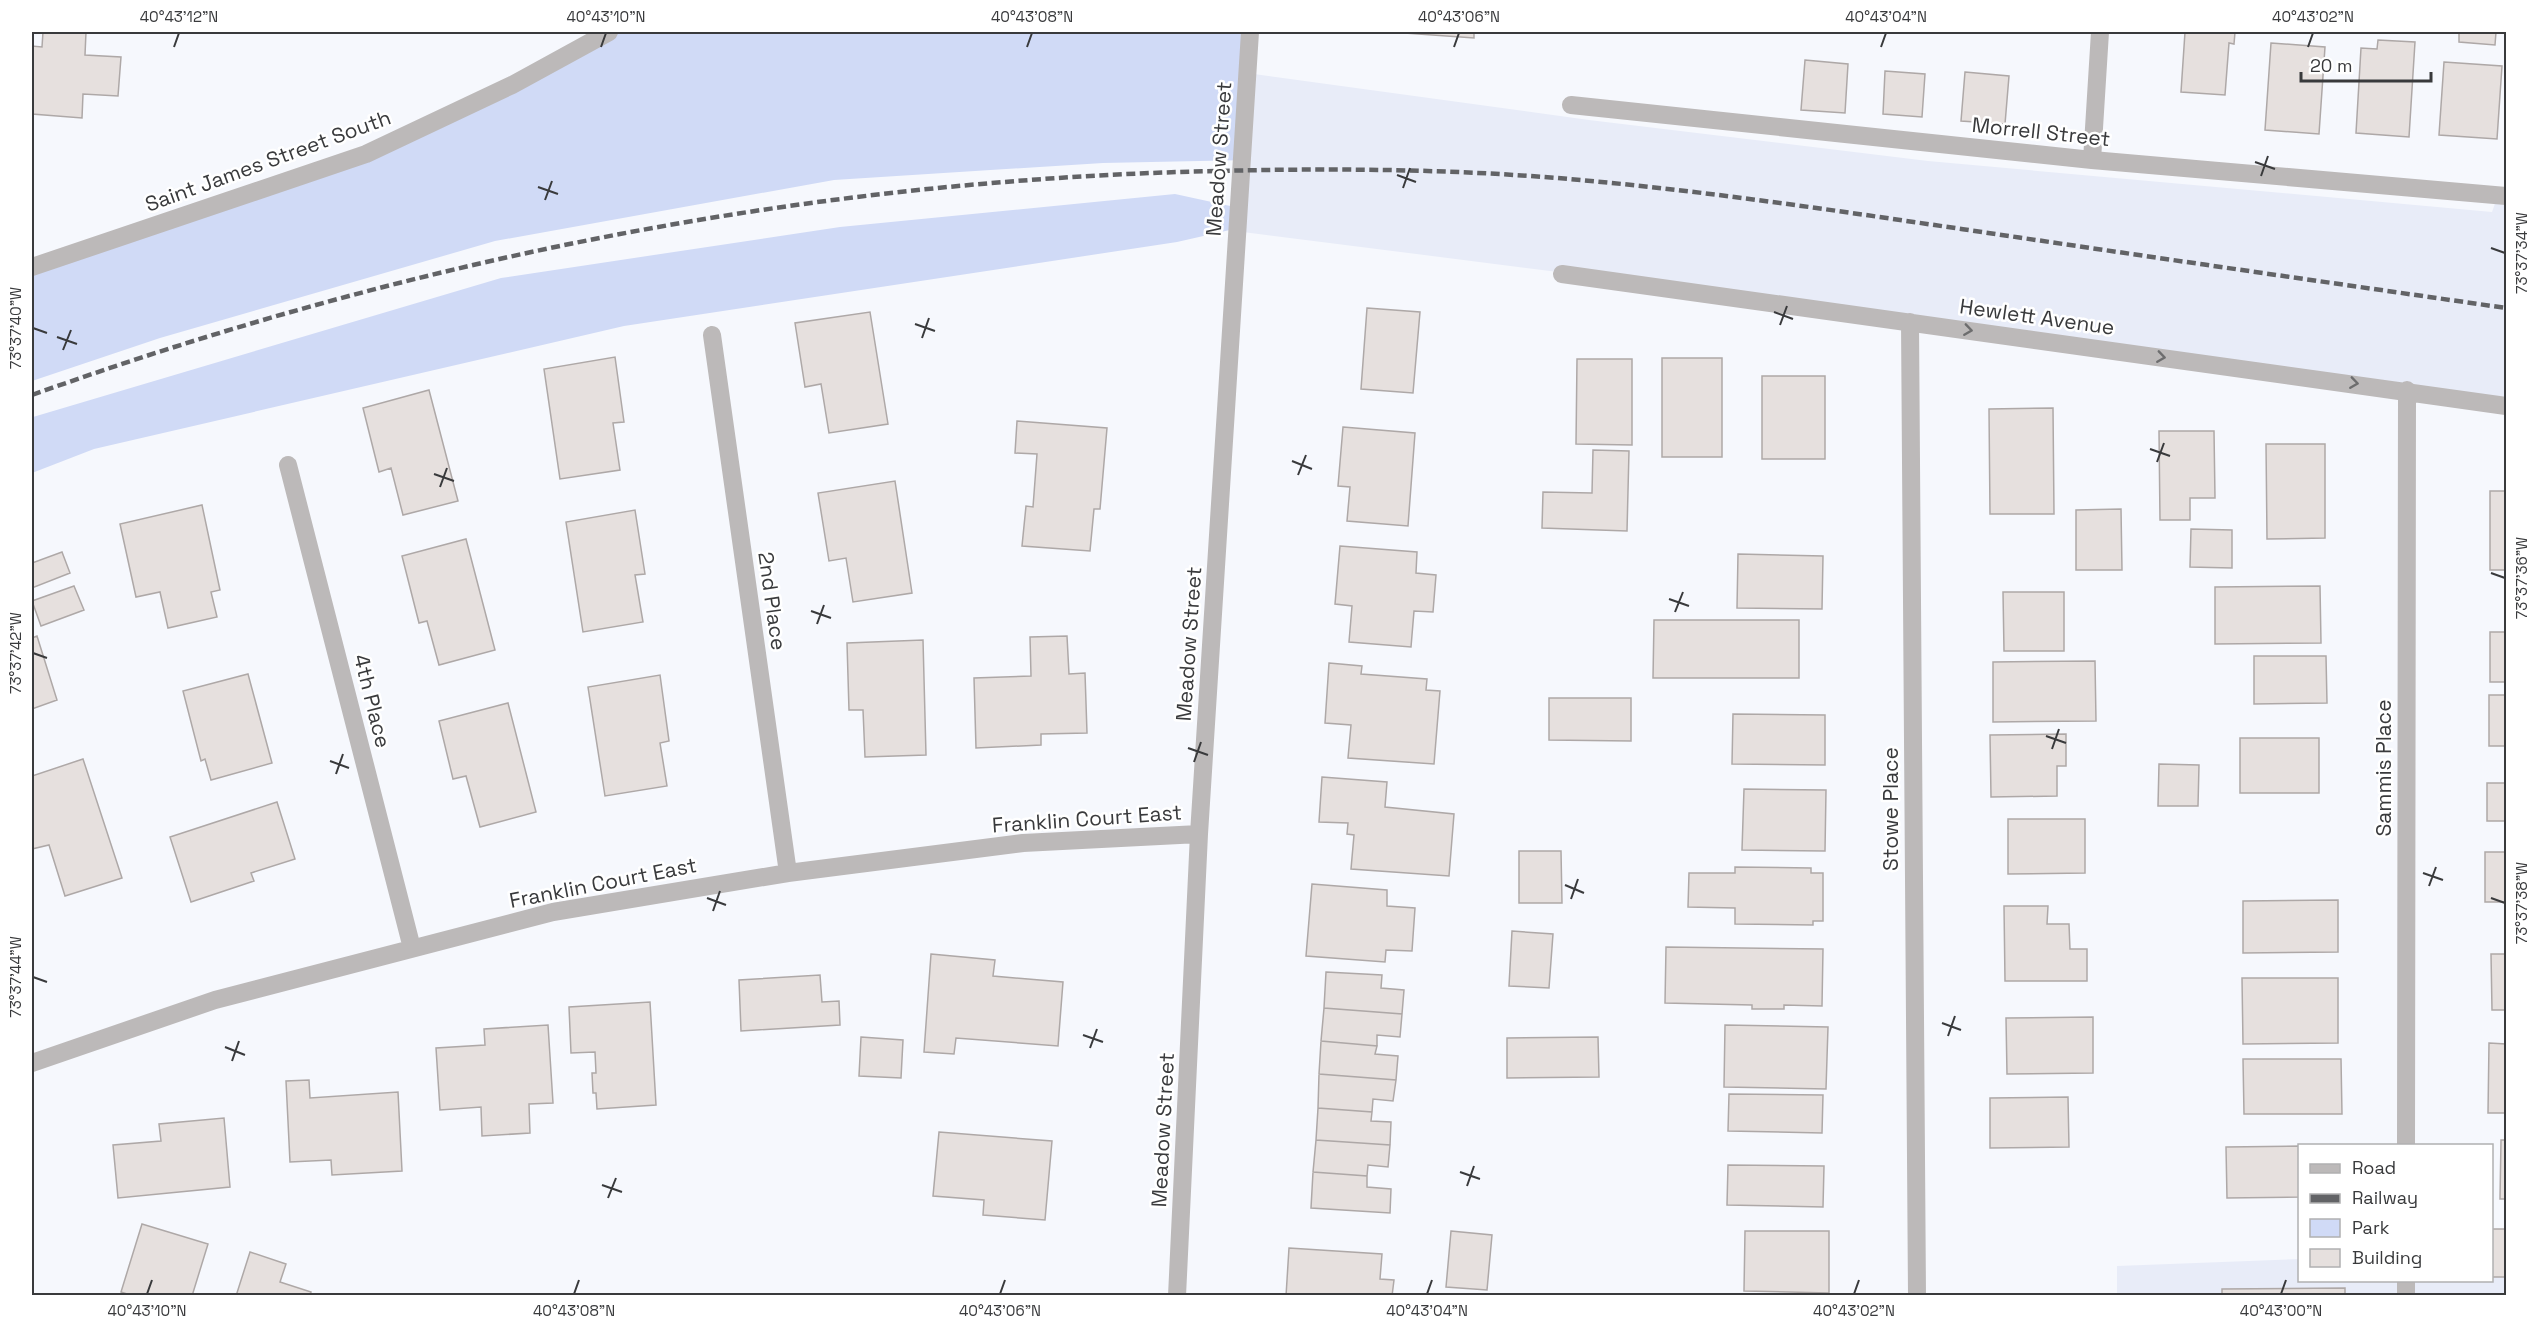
<svg xmlns="http://www.w3.org/2000/svg" width="2538" height="1327" font-family="'Space Grotesk',sans-serif">
<style>
.built{fill:#e8ecf8}
.green{fill:#d0daf6}
.building{fill:#e6e0de;stroke:#aea8a7;stroke-width:1.5}
.lines{fill:none;stroke-linecap:round;stroke-linejoin:round}
.minor{stroke:#bcb9b9;stroke-width:18}
.rail{stroke:#626366;stroke-width:4.5;stroke-dasharray:9 4.5;stroke-linecap:butt}
.oneway{stroke:#6d6d6e}
.ticks{fill:none;stroke:#393a3c;stroke-width:2}
.labels{text-anchor:middle;stroke-width:5;stroke-linejoin:round;paint-order:stroke}
.street-label{font-size:21px;fill:#393a3c;stroke:#fff}
.neatline{fill:none;stroke:#393a3c;stroke-width:2}
.ticks-label{font-size:15px;text-anchor:middle;fill:#393a3c}
</style>
<rect width="100%" height="100%" fill="#f6f8fd"/>
<path class="built" d="M1254 74 1589 120 1928 161 2492 212 2498 195 2506 196V406L1582 275 1243 232Z
M2506 1251V1295L2117 1296V1266L2299 1259 2300 1280H2492V1252Z"/>
<path class="green" d="M608 32H1255L1248 160 1103 163 834 180 495 241 160 338 32 381V267L366 154Z
M1175 194 1244 209 1243 227 1177 242 624 326 94 449 32 473 33 417 501 278 840 227Z"/>
<path class="building" d="M43 32H86L85 55 121 57 118 96 83 94 82 118 32 114V46L42 47Z
M1390 32H1474V38Z
M2185 32H2235L2234 44 2229 43 2225 95 2181 92Z
M2459 32H2496L2495 45 2459 42Z
M2378 40 2415 42 2409 137 2356 133 2361 48 2377 49Z
M2271 43 2325 47 2319 134 2265 130Z
M1805 60 1848 64 1845 113 1801 110Z
M2444 62 2502 66 2497 139 2439 135Z
M1885 71 1925 74 1922 117 1883 114Z
M1965 72 2009 76 2005 124 1961 121Z
M1367 308 1420 312 1413 393 1361 389Z
M870 312 888 424 829 433 821 384 805 387 795 323Z
M615 357 624 422 613 423 620 470 560 479 544 369Z
M1662 358H1722V457H1662Z
M1577 359H1632V445L1576 444Z
M1762 376H1825V459H1762Z
M429 390 458 501 403 515 391 468 379 472 363 408Z
M2053 408 2054 514H1990L1989 409Z
M1017 421 1107 428 1100 509H1094L1090 551 1022 546 1026 506 1033 507 1037 454 1015 453Z
M1343 427 1415 433 1408 526 1347 521 1350 487 1338 486Z
M2159 431H2214L2215 498H2190V520H2160Z
M2266 444H2325V538L2267 539Z
M1593 450 1629 451 1627 531 1542 528 1543 492 1592 493Z
M895 481 912 593 853 602 846 558 829 561 818 493Z
M2490 491H2506V570H2490Z
M202 505 220 590 211 592 217 617 168 628 160 592 136 597 120 524Z
M2121 509 2122 570H2076V510Z
M635 510 645 574 635 575 643 622 583 632 566 522Z
M2191 529 2232 530V568L2190 567Z
M466 539 495 650 439 665 427 621 419 623 402 556Z
M1340 546 1417 552 1416 573 1436 575 1433 612 1414 611 1411 647 1349 642 1352 606 1335 604Z
M62 552 70 573 32 588V563Z
M1738 554 1823 556 1822 609 1737 608Z
M74 586 84 610 41 626 32 601Z
M2320 586 2321 643 2215 644V587Z
M2003 592H2064V651H2004Z
M1654 620H1799V678H1653Z
M2490 632H2506V682H2490Z
M37 636 57 700 32 709V638Z
M1067 636 1069 674 1085 673 1087 733 1041 734V745L976 748 974 678 1031 676 1030 637Z
M923 640 926 755 865 757 863 710H849L847 643Z
M2254 656H2326L2327 703 2254 704Z
M2095 661 2096 721 1993 722V662Z
M1329 663 1362 666 1361 674 1427 679 1426 690 1440 691 1434 764 1348 758 1351 725 1325 723Z
M248 674 272 763 211 780 205 759 201 761 183 691Z
M660 675 669 741 660 743 667 786 605 796 588 687Z
M2489 695H2506V746H2489Z
M1549 698H1631V741L1549 740Z
M508 703 536 812 480 827 466 776 453 779 439 721Z
M1733 714 1825 715V765L1732 764Z
M2066 734V766H2057V796L1991 797 1990 735Z
M2240 738H2319V793H2240Z
M83 759 122 878 65 896 49 845 32 849V776Z
M2159 764 2199 765 2198 806H2158Z
M1322 777 1387 782 1385 807 1454 814 1449 876 1351 869 1354 835 1347 834 1348 823 1319 822Z
M2487 783H2506V821H2487Z
M1744 789 1826 790 1825 851 1742 850Z
M277 802 295 859 251 873 254 881 191 902 170 837Z
M2008 819H2085V873L2008 874Z
M1519 851H1561L1562 903H1519Z
M2485 852H2506V902H2485Z
M1735 867 1811 868V873H1823V921H1813V925L1735 924V908L1688 907 1689 873H1735Z
M1312 884 1387 890V906L1415 908 1412 951 1386 950 1385 962 1306 956Z
M2338 900V952L2243 953V901Z
M2004 906H2048L2047 924H2069L2070 949H2087V981H2005Z
M1512 931 1553 934 1549 988 1509 986Z
M1666 947 1823 949 1822 1006 1784 1005V1009H1752V1005L1665 1003Z
M931 954 995 960 993 976 1063 982 1058 1046 956 1038 954 1054 924 1052Z
M2491 954H2506V1010H2492Z
M1326 972 1382 975 1381 988 1404 990 1402 1014 1324 1008Z
M820 975 822 1002 839 1001 840 1025 741 1031 739 980Z
M2242 978H2338V1043L2243 1044Z
M650 1002 656 1105 597 1109 596 1093H593L592 1073H596L595 1052 571 1053 569 1007Z
M1324 1008 1402 1014 1400 1037 1377 1035V1046L1321 1041Z
M2093 1017V1073L2007 1074 2006 1018Z
M548 1025 553 1103 529 1104 530 1133 482 1136 481 1107 440 1110 436 1048 485 1045 484 1029Z
M1725 1025 1828 1027 1826 1089 1724 1087Z
M861 1037 903 1040 901 1078 859 1076Z
M1598 1037 1599 1077 1507 1078V1038Z
M1321 1041 1377 1046 1375 1054 1398 1056 1396 1080 1319 1074Z
M2489 1043 2506 1044V1113H2488Z
M2243 1059H2341L2342 1114H2244Z
M1319 1074 1396 1080 1393 1101 1373 1099 1372 1112 1318 1108Z
M309 1080 310 1098 398 1092 402 1171 332 1175 331 1160 290 1162 286 1081Z
M1729 1094 1823 1095 1822 1133 1728 1131Z
M2068 1097 2069 1147 1990 1148V1098Z
M1318 1108 1372 1112 1371 1121 1391 1122 1390 1145 1316 1140Z
M224 1118 230 1187 118 1198 113 1145 161 1141 159 1124Z
M939 1132 1052 1141 1045 1220 983 1215 984 1200 933 1196Z
M1316 1140 1390 1145 1388 1167 1368 1165 1367 1176 1313 1172Z
M2501 1140H2506V1199H2500Z
M2300 1146V1197L2227 1198 2226 1147Z
M1728 1165 1824 1166 1823 1207 1727 1205Z
M1313 1172 1367 1176V1187L1391 1189 1390 1213 1311 1208Z
M142 1224 208 1244 192 1296H133L121 1292Z
M2492 1229H2506V1277H2492Z
M1451 1231 1492 1235 1487 1290 1446 1287Z
M1745 1231H1829V1293L1744 1291Z
M1289 1248 1382 1254 1380 1279 1394 1280 1392 1296H1286Z
M250 1252 286 1264 280 1282 311 1292 310 1296H236Z
M2345 1288V1296H2222V1289Z"/>
<g class="lines">
<path class="minor" d="M1571 105 2092 160 2506 196
M2092 160 2100 32
M32 267 366 154 512 85 609 32
M1562 274 2506 406
M1910 322 1917 1296
M712 335 788 873
M288 465 412 948
M32 1063 215 1000 553 912 788 873 1023 843 1199 834
M2406 1146 2407 390
M1177 1296 1199 834 1250 32
M2406 1296V1280"/>
<path class="rail" d="M32 395C415 258 809 180 1216 171 1334 168 1452 169 1569 179 1708 191 1845 212 1982 232 2157 258 2332 283 2506 308"/>
</g>
<defs><path id="oneway-chevron" d="M-2-3.5L2.5 0L-2 3.5" fill="none" stroke-width="1.6" stroke-linecap="round" stroke-linejoin="round" transform="scale(1.5)"/></defs>
<g class="oneway">
<use href="#oneway-chevron" transform="translate(1968 330) rotate(8)"/>
<use href="#oneway-chevron" transform="translate(2161 357) rotate(8)"/>
<use href="#oneway-chevron" transform="translate(2354 383) rotate(8)"/>
</g>
<path class="ticks" d="M174 47 179 33M601 47 606 33M1027 47 1032 33M1454 47 1459 33M1881 47 1886 33M2308 47 2313 33M2255 162 2275 169M1397 175 1416 182M2261 176 2268 156M538 187 558 194M1403 188 1410 168M545 200 552 181M2491 248 2505 253M1774 312 1793 319M915 324 935 331M1780 325 1787 306M33 328 47 333M57 337 77 344M922 338 929 318M63 350 71 330M2150 449 2170 456M1292 461 1312 469M2157 462 2164 443M434 474 454 481M1298 475 1306 455M440 487 447 468M2491 573 2505 578M1669 599 1689 606M811 611 831 618M1675 612 1683 592M817 624 824 605M33 653 47 658M2046 736 2066 743M1188 748 1208 755M2052 749 2059 729M330 761 349 768M1194 762 1201 742M336 774 343 754M2423 873 2443 880M1565 885 1584 893M2429 886 2436 867M707 898 726 905M2491 898 2505 903M1571 899 1578 879M713 911 720 891M33 977 47 982M1942 1023 1961 1030M1083 1035 1103 1042M1948 1036 1955 1016M225 1047 245 1055M1090 1048 1097 1029M232 1061 239 1041M1460 1172 1480 1179M602 1185 622 1192M1467 1186 1474 1166M608 1198 616 1178M147 1294 152 1280M574 1294 579 1280M1000 1294 1005 1280M1427 1294 1432 1280M1854 1294 1859 1280M2281 1294 2286 1280"/>
<g class="labels">
<g class="street-label">
<text transform="translate(2041 132) rotate(6)" y="7">Morrell Street</text>
<text transform="translate(1219 159) rotate(-86)" y="7">Meadow Street</text>
<text transform="translate(268 161) rotate(-20)" y="7">Saint James Street South</text>
<text transform="translate(2037 317) rotate(8)" y="7">Hewlett Avenue</text>
<text transform="translate(772 601) rotate(82)" y="7">2nd Place</text>
<text transform="translate(1189 644) rotate(-86)" y="7">Meadow Street</text>
<text transform="translate(372 701) rotate(76)" y="7">4th Place</text>
<text transform="translate(2384 768) rotate(-90)" y="7">Sammis Place</text>
<text transform="translate(1891 809) rotate(-90)" y="7">Stowe Place</text>
<text transform="translate(1087 819) rotate(-4)" y="7">Franklin Court East</text>
<text transform="translate(603 883) rotate(-11)" y="7">Franklin Court East</text>
<text transform="translate(1163 1130) rotate(-87)" y="7">Meadow Street</text>
</g>
</g>
<rect width="2538" height="1327" fill="none" stroke="#ffffff" stroke-width="66"/>
<rect x="2298" y="1144" width="195" height="138" fill="#ffffff" stroke="#b0b0b1" stroke-width="1.5"/>
<rect x="2310" y="1164" width="30" height="9" fill="#bcb9b9" stroke="#b0b0b1" stroke-width="1.5"/>
<text x="2352" y="1174" font-size="18" fill="#393a3c">Road</text>
<rect x="2310" y="1194" width="30" height="9" fill="#626366" stroke="#b0b0b1" stroke-width="1.5"/>
<text x="2352" y="1204" font-size="18" fill="#393a3c">Railway</text>
<rect x="2310" y="1219" width="30" height="18" fill="#d0daf6" stroke="#b0b0b1" stroke-width="1.5"/>
<text x="2352" y="1234" font-size="18" fill="#393a3c">Park</text>
<rect x="2310" y="1249" width="30" height="18" fill="#e6e0de" stroke="#b0b0b1" stroke-width="1.5"/>
<text x="2352" y="1264" font-size="18" fill="#393a3c">Building</text>
<path d="M2301 72v9h130v-9" fill="none" stroke="#393a3c" stroke-width="3"/>
<text x="2310" y="72" font-size="18" fill="#393a3c" stroke="#ffffff" stroke-width="4.5" paint-order="stroke">20 m</text>
<rect x="33" y="33" width="2472" height="1261" class="neatline"/>
<g class="ticks-label">
<text x="179" y="22">40°43'12"N</text>
<text x="606" y="22">40°43'10"N</text>
<text x="1032" y="22">40°43'08"N</text>
<text x="1459" y="22">40°43'06"N</text>
<text x="1886" y="22">40°43'04"N</text>
<text x="2313" y="22">40°43'02"N</text>
<text transform="translate(2522 253) rotate(-90)" y="5">73°37'34"W</text>
<text transform="translate(16 328) rotate(-90)" y="5">73°37'40"W</text>
<text transform="translate(2522 578) rotate(-90)" y="5">73°37'36"W</text>
<text transform="translate(16 653) rotate(-90)" y="5">73°37'42"W</text>
<text transform="translate(2522 903) rotate(-90)" y="5">73°37'38"W</text>
<text transform="translate(16 977) rotate(-90)" y="5">73°37'44"W</text>
<text x="147" y="1316">40°43'10"N</text>
<text x="574" y="1316">40°43'08"N</text>
<text x="1000" y="1316">40°43'06"N</text>
<text x="1427" y="1316">40°43'04"N</text>
<text x="1854" y="1316">40°43'02"N</text>
<text x="2281" y="1316">40°43'00"N</text>
</g>
</svg>
